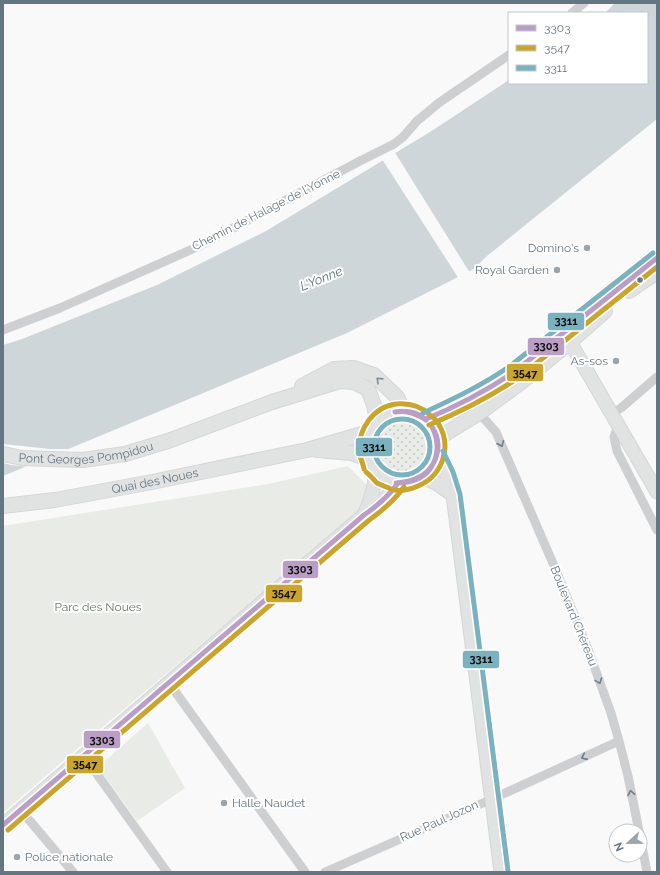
<svg xmlns="http://www.w3.org/2000/svg" width="660" height="875" font-family="Raleway,sans-serif">
<style>
.grass{fill:url(#grass-dots)}
.park{fill:#e8ebe6}
.water{fill:#ced6d9}
.pier{fill:#f9f9f9}
.lines{fill:none;stroke-linecap:round;stroke-linejoin:round}
.secondary-casing{stroke:#d5d6d7;stroke-width:15}
.primary-casing{stroke:#d5d6d7;stroke-width:16}
.street{stroke:#cecfd0;stroke-width:9}
.secondary{stroke:#e1e2e2;stroke-width:13}
.primary{stroke:#e1e2e2;stroke-width:14}
.bus-1-casing{stroke:#fff;stroke-width:8}
.bus-2-casing{stroke:#fff;stroke-width:8}
.bus-3-casing{stroke:#fff;stroke-width:8}
.bus-1{stroke:#bb9ec6;stroke-width:5}
.bus-2{stroke:#c9a52e;stroke-width:5}
.bus-3{stroke:#7bb2bf;stroke-width:5}
.oneway{stroke:#7e8c96}
.oneway2{stroke:#707f8b}
.poi-dot{fill:#99a4ac;stroke:#fff;stroke-width:1.5}
.bus-dot{fill:#657683;stroke:#fff;stroke-width:1.5}
.labels{text-anchor:middle;stroke-width:4;stroke-linejoin:round;paint-order:stroke}
.street-label{font-size:12px;fill:#657683;stroke:#fff}
.poi-label{font-size:12px;fill:#657683;stroke:#fff;text-anchor:end}
.park-label{font-size:12px;fill:#687a64;stroke:#fff}
.water-label{font-size:13px;font-style:italic;fill:#60757c;stroke:#fff}
.line-badge{stroke:#fff;stroke-width:1.5}
.pale-badge-label{font-size:11px;text-anchor:middle;font-weight:bold;fill:#111}
</style>
<defs>
<pattern id="grass-dots" width="8" height="8" patternUnits="userSpaceOnUse"><rect width="8" height="8" fill="#e8ebe6"/><path d="M2 2h.1M6 6h.1" fill="none" stroke="#c0c3c0" stroke-width="1.8" stroke-linecap="round"/></pattern>
</defs>
<rect width="100%" height="100%" fill="#f9f9f9"/>
<path class="grass" d="M376 448a25 25 0 1 1 50 0a25 25 0 1 1-50 0Z"/>
<path class="park" d="M348 466 377 495C253 603 126 705 3 813V526L268 484Z
M148 723 185 788 137 821 98 767Z"/>
<path class="water" d="M615 3H657V119L487 256 474 269 347 333 177 404 3 476V345L22 339 157 285 266 231 430 132 509 80V83H647V13H605Z"/>
<path class="pier" d="M394 151 470 273 459 279 382 159Z
M3 444 50 449H74L29 467 11 465 3 463Z"/>
<g class="lines">
<defs>
<path id="secondary" d="M570 342 657 492
M437 455C445 468 450 481 453 495L501 872
M422 477 436 483 453 495
M364 515C371 501 374 488 376 473
M3 825 364 515C378 506 389 496 398 483"/>
<g id="primary">
<path d="M629 291 657 272"/>
<path d="M302 386 334 369 354 368 374 375 397 397 403 410"/>
<circle cx="402" cy="447" r="36"/>
<path d="M426 419C456 406 486 392 514 372L657 258"/>
<path d="M437 439 479 413 520 383 570 342 605 311"/>
<path d="M317 450 351 453 368 459"/>
<path id="s1" d="M3 454 22 458 50 459 83 460 125 454 168 441 272 402 340 381 354 382 368 389 374 405 377 420"/>
<path id="s2" d="M3 506 55 500 152 482 307 450 369 432"/>
</g>
</defs>
<use href="#secondary" class="secondary-casing"/>
<use href="#primary" class="primary-casing"/>
<path class="street" d="M572 13 584 3
M3 330 60 308 197 247 360 161 394 144 403 137 417 121 440 102 509 55
M479 413 496 432 555 568 586 644 611 713 619 741 628 776 639 831
M611 414 621 408 657 377
M618 426 614 437 617 451 657 530
M169 683 305 872
M84 756 167 872
M19 811 30 821 73 872
M640 836 647 872
M325 872 492 799 619 741"/>
<use href="#secondary" class="secondary"/>
<use href="#primary" class="primary"/>
<defs>
<path id="bus-1" d="M395 412C405 410 418 412 426 420
M395 412C405 410 417 414 426 420
M426 419C457 406 486 391 514 372L657 258
M432 427C440 439 440 451 433 464
M432 427C438 439 439 452 433 464
M396 483C412 483 426 479 433 464
M396 483C411 482 425 478 433 464
M3 825 364 515C377 506 389 496 398 483"/>
<path id="bus-2" d="M429 425C460 412 490 397 518 378L657 267
M364 469C363 463 360 457 359 452 358 429 373 407 396 404 408 403 421 406 430 415 433 417 436 420 438 423 453 447 442 476 418 486 410 490 399 492 391 489 387 487 381 485 377 483 374 480 370 475 366 472
M8 830 368 521C382 511 394 501 404 487"/>
<path id="bus-3" d="M423 413C453 399 483 385 510 366L653 253
M374 447a28 28 0 1 1 56 0a28 28 0 1 1-56 0Z
M443 451 453 472 460 494 508 871"/>
</defs>
<use href="#bus-1" class="bus-1-casing"/>
<use href="#bus-2" class="bus-2-casing"/>
<use href="#bus-3" class="bus-3-casing"/>
<use href="#bus-1" class="bus-1"/>
<use href="#bus-2" class="bus-2"/>
<use href="#bus-3" class="bus-3"/>
</g>
<defs><path id="oneway-chevron" d="M-2-3.5L2.5 0L-2 3.5" fill="none" stroke-width="1.6" stroke-linecap="round" stroke-linejoin="round"/></defs>
<use class="oneway" href="#oneway-chevron" transform="translate(379 380) rotate(-136)"/>
<g class="oneway2">
<use href="#oneway-chevron" transform="translate(501 444) rotate(67)"/>
<use href="#oneway-chevron" transform="translate(599 681) rotate(70)"/>
<use href="#oneway-chevron" transform="translate(584 757) rotate(156)"/>
<use href="#oneway-chevron" transform="translate(631 793) rotate(-101)"/>
</g>
<g class="poi-dot">
<circle cx="587" cy="248" r="4"/>
<circle cx="557" cy="270" r="4"/>
<circle cx="616" cy="361" r="4"/>
<circle cx="224" cy="803" r="4"/>
<circle cx="17" cy="857" r="4"/>
</g>
<circle class="bus-dot" cx="640" cy="280" r="3.5"/>
<g class="labels">
<g class="street-label">
<text transform="translate(266 210) rotate(-27)" y="4">Chemin de Halage de l'Yonne</text>
<text dy="4" stroke="none"><textPath href="#s1" startOffset="84">Pont Georges Pompidou</textPath></text>
<text dy="4" stroke="none"><textPath href="#s2" startOffset="154">Quai des Noues</textPath></text>
<text transform="translate(574 616) rotate(68)" y="4">Boulevard Chéreau</text>
<text transform="translate(439 821) rotate(-24)" y="4">Rue Paul Jozon</text>
</g>
<g class="poi-label">
<text x="579" y="252">Domino's</text>
<text x="549" y="274">Royal Garden</text>
<text x="608" y="365">As-sos</text>
<text x="232" y="807" text-anchor="start">Halle Naudet</text>
<text x="25" y="861" text-anchor="start">Police nationale</text>
</g>
<g class="park-label">
<text x="98" y="611">Parc des Noues</text>
</g>
<g class="water-label">
<text transform="translate(321 278) rotate(-22)" y="5">L'Yonne</text>
</g>
</g>
<g class="line-badge">
<rect x="547" y="312" width="38" height="19" rx="4" fill="#7bb2bf"/>
<rect x="527" y="337" width="38" height="19" rx="4" fill="#bb9ec6"/>
<rect x="506" y="363" width="38" height="19" rx="4" fill="#c9a52e"/>
<rect x="355" y="437" width="38" height="20" rx="4" fill="#7bb2bf"/>
<rect x="282" y="560" width="37" height="19" rx="4" fill="#bb9ec6"/>
<rect x="265" y="584" width="38" height="19" rx="4" fill="#c9a52e"/>
<rect x="462" y="650" width="38" height="19" rx="4" fill="#7bb2bf"/>
<rect x="83" y="730" width="38" height="19" rx="4" fill="#bb9ec6"/>
<rect x="66" y="755" width="38" height="19" rx="4" fill="#c9a52e"/>
</g>
<g class="pale-badge-label">
<text x="566" y="325">3311</text>
<text x="546" y="350">3303</text>
<text x="525" y="377">3547</text>
<text x="374" y="451">3311</text>
<text x="300" y="573">3303</text>
<text x="284" y="597">3547</text>
<text x="481" y="663">3311</text>
<text x="102" y="744">3303</text>
<text x="85" y="768">3547</text>
</g>
<rect width="660" height="875" fill="none" stroke="#657683" stroke-width="8"/>
<rect x="508" y="12" width="140" height="72" fill="#ffffff" stroke="#c1c8cd"/>
<rect x="516" y="25" width="20" height="6" fill="#bb9ec6" stroke="#c1c8cd"/>
<text x="544" y="32" font-size="12" fill="#657683">3303</text>
<rect x="516" y="45" width="20" height="6" fill="#c9a52e" stroke="#c1c8cd"/>
<text x="544" y="52" font-size="12" fill="#657683">3547</text>
<rect x="516" y="65" width="20" height="6" fill="#7bb2bf" stroke="#c1c8cd"/>
<text x="544" y="72" font-size="12" fill="#657683">3311</text>
<g transform="translate(628 843) rotate(248)"><circle r="19" fill="#ffffff" stroke="#c1c8cd"/>
<path d="M0-3L7 15L0 10L-7 15Z" fill="#99a4ac"/>
<text y="-6" font-size="11" font-weight="bold" text-anchor="middle" fill="#657683">N</text>
</g>
</svg>
